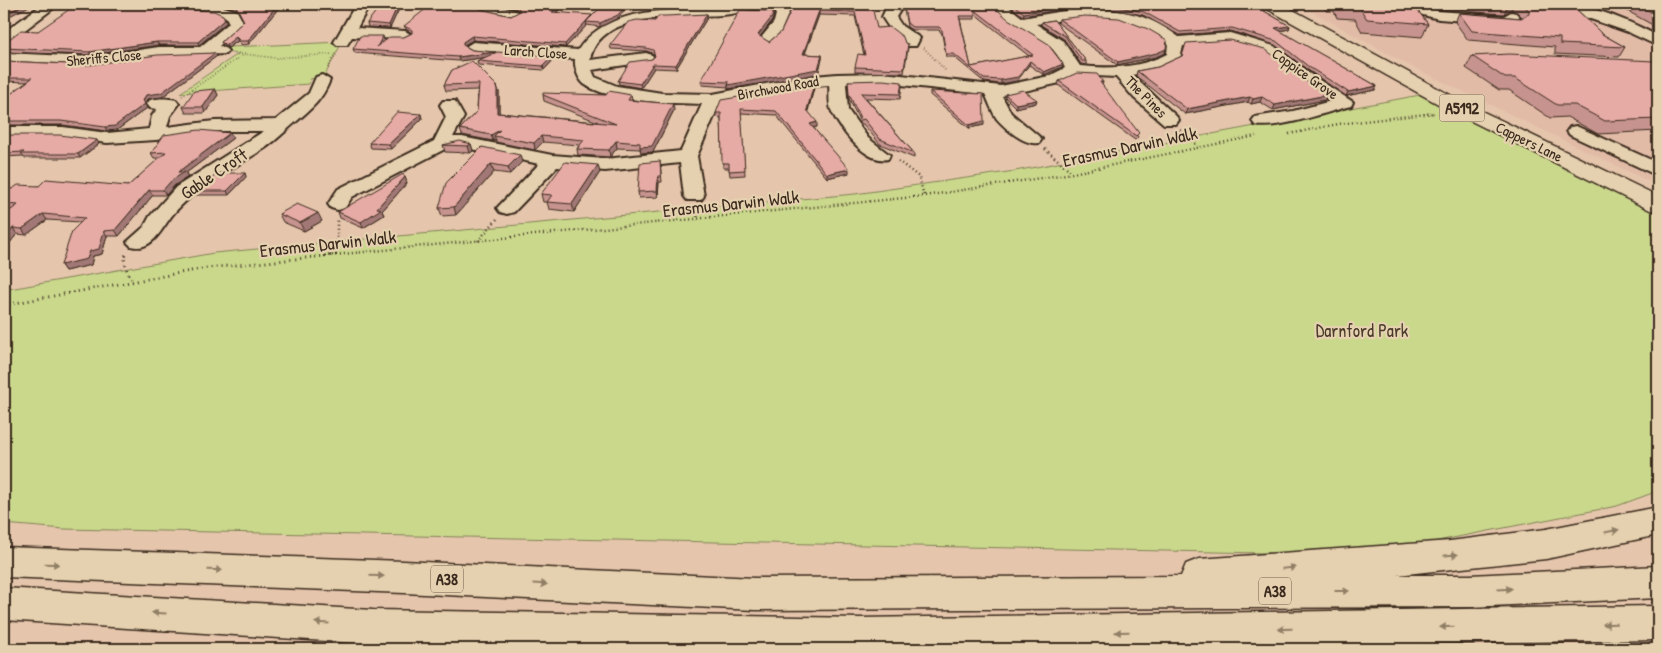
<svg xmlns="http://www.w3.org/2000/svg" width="1662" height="653" font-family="'Patrick Hand',sans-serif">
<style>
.built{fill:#e2bba7}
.green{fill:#cad88c;stroke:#828155}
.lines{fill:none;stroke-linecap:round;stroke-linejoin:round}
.minor-casing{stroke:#3b2a1e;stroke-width:4}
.highway-casing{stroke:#3b2a1e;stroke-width:3}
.path-far2{stroke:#3b2a1e;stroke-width:2;stroke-dasharray:0.5 2.5;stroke-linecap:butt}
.path-far1{stroke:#3b2a1e;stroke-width:2.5;stroke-dasharray:1 3;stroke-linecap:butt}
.path{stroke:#3b2a1e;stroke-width:3;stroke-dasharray:1 4;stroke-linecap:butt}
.minor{fill:#e5d1af;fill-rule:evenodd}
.highway{fill:#e5d1af;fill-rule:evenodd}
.wall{fill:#c6938e;stroke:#3b2a1e;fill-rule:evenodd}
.shaded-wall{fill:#a17874;stroke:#3b2a1e}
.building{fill:#e6aba5;stroke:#3b2a1e;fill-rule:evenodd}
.oneway{fill:#907e66}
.labels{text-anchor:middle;stroke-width:4.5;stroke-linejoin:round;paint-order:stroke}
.far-street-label{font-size:15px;fill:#3b2a1e;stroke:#e5d1af}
.shield{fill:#e5d1af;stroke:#6e5c4a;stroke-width:1}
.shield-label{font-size:16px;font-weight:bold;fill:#3b2a1e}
.street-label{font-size:18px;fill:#3b2a1e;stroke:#e5d1af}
.park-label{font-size:18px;fill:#493b29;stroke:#e5d1af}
</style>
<rect width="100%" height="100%" fill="#e5c6ac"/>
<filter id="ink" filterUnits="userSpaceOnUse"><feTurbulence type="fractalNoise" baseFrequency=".02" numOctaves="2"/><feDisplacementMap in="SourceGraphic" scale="10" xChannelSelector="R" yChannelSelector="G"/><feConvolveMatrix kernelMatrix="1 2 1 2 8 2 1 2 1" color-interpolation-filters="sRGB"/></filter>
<g filter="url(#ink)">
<path class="built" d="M1298 4H1658V186L1408 65Z"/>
<path class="green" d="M342 42 324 77 310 79 309 84 180 93 238 54 220 51 230 47Z
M1420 95 1658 214V491L1617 506 1365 555 64 529 4 524V290L214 253 855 194 1015 171Z"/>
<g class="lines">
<defs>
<path id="minor" d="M43 4H59L9 42 4 43V32Z
M189 4 217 5 237 11 244 24 219 46 225 48 228 51 225 54 159 57 91 67 4 63V53L91 57 159 47H200L229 23 226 17 216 13 184 11 182 8 184 5Z
M356 4H370L357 28 405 31 412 35 405 39 352 37 347 45H337L334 42Z
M475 4H489L517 11 519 14 512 18C498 16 483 16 475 4Z
M739 4H778L790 12C788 24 781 40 768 44L760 39 774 22 776 14 761 4 759 7C747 11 734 14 722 15 684 18 599 9 590 60L646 53 652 55 654 58 652 61 592 70 595 77 617 86 662 93 713 94 802 77 837 74 883 73 1001 86 1049 76 1065 68C1045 26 1012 35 990 4H1005L1023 18C1081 7 1130 0 1179 37L1230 33 1274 46 1307 72 1353 102 1351 106C1327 112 1277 130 1255 125L1252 121 1255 117 1293 111 1331 101 1295 78 1264 52 1229 43 1183 46 1180 59 1156 70 1132 75 1176 116 1179 120 1176 124H1164L1134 98 1116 77 1076 75 1060 83 1002 96 1011 113 1042 139 1039 143C1025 146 1006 129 997 119 992 112 989 102 985 94L883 83 846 84 848 110 868 138 890 155 888 159C866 164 840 129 832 112 828 105 830 92 829 85L802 87 720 103 697 156 704 196 701 200H687L684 196 680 163 605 171 557 167 514 212 507 214 500 212 497 208 539 164 462 147 445 149 352 197 345 208 338 210 331 208 328 204 338 189 434 141 446 117 440 105 443 101H455L464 117 453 137H462L552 155 605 159 681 151 702 104C671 103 610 102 584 84 578 79 574 67 575 59L473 52 465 47 473 42 578 50C611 0 686 14 739 4ZM1084 17C1117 17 1142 23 1168 43L1167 54C1139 68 1110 69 1080 66L1063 41 1036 24Z
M888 4H971L964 8 913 11 901 9 896 17 902 26 920 38 916 46H906L904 40 892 32 882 17Z
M1389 4H1412L1439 11 1504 16 1511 12 1516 13 1523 21 1516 25 1439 19 1391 7Z
M1554 4C1586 2 1629 21 1658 36V46L1628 32 1556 7Z
M322 75 330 80C322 100 313 107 297 121 287 129 277 140 265 148 233 169 201 183 175 212 162 226 154 252 131 246L127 242 144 227 150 216 176 187 264 131H214L156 140 107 143 63 137H4V127H63L107 133 149 129 152 116 157 109 150 108 147 104 150 100C159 98 167 98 176 100L179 104 170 116 167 127 214 121 276 120 309 93 316 77Z
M1576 126 1658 163V176L1570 135 1567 131 1570 127Z"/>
<path id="highway" d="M1262 4H1282L1463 102 1658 196V212L1650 210 1449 110 1264 7Z
M1658 507V535L1546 559 1397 575H1470L1658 566V598L1470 607 755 610 404 593 4 577V547L404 561 755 578 1181 576 1186 564 1199 559 1450 541 1546 529Z
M4 588 373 610 860 618 1658 606V640L1113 649H635L388 645 4 620Z"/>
</defs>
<use href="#minor" class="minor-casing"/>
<use href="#highway" class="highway-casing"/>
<path class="path-far2" d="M924 48 946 71
M235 53 276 58 333 54
M328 68 336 54
M182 96 243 55
M1424 114 1436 113"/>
<path class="path-far1" d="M1180 130 1198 146
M1289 134 1338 124 1435 113
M1045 149 1072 172
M898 161 919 177 924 196
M696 208 698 220
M478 241 497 219
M125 256 127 254
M324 256 924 196 1073 173 1256 136
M329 256 337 239V218"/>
<path class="path" d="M126 255 124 258 127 271 133 281
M4 305 207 268 336 255"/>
<use href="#minor" class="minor"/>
<use href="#highway" class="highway"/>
</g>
<path class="wall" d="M182 4 181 9 227 22 199 45H159L91 55 4 52V41L38 31Z
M219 4H282L249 44 242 45 238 41 228 48 223 45 221 42 244 21 238 9Z
M496 4H565L556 13 592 16 604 4H630L618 18 600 27 587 25 566 47 473 40 464 45 472 50 554 59 544 70 478 65 477 61 487 57 459 61 355 53 353 49 384 40 382 43 404 37 412 33 406 29 404 26 480 9 511 16 519 12 517 9Z
M668 4H716L715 5 667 8V5Z
M781 4H861L860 6 877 28 905 43 908 48 904 73 855 72V67L864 55 855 16 819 15 805 54 822 55V59L818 74 728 89V87L702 85 701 81 774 11V15L772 21 760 37 769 42 781 32 790 11Z
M1009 4H1252L1290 26 1289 29 1280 31 1377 86 1375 90 1346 96 1308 70 1275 45 1231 31 1179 35 1143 15 1105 8 1065 9 1023 16 1009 5Z
M1313 4H1413L1428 24 1422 37 1362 32 1355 19 1337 18 1334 11H1326L1323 5Z
M1442 4H1571L1602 34 1625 47 1619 57 1555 54V47L1468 40 1455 22 1459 13 1521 18 1522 17 1517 12 1511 10 1504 14 1446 10Z
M1615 4H1658V28Z
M398 5 399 9 390 28 368 27 367 23Z
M975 6 1062 67 1044 75 1029 65 1017 81 1001 84 984 82 954 57H946L942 34 939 30H912L907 27 904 8ZM975 14 1029 56 971 67 960 19H975Z
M707 14V18L676 69 654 68 641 88 619 84 618 81 652 59 654 56V54L647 51 611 49 610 45 655 21Z
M1059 19 1166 49 1165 53 1156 57 1117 65 1058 23Z
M1054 20 1086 61V65L1081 64 1064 39 1041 25 1042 22Z
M215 53 217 56 162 97 148 99 145 104 147 108 117 130 107 131 63 125H4V99L27 82 4 81V61L89 65Z
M1182 56 1296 74 1327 95 1325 100 1273 110 1260 102 1251 104 1248 102 1185 114 1136 76 1137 71 1158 67Z
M1472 56 1658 63V131L1598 134 1567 117 1550 118 1509 90H1499L1466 68Z
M452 70 497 86 499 92V113L598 122 544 101 543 95H631L632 100 674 110 653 152 641 153 640 149 617 148 610 157 578 155 577 149 579 145 543 142 535 150 496 142V140L493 141 462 135 460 129 477 111 478 90 446 91 444 85Z
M848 81 902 87 900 99 866 98 914 153V158L880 144 863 124H861L849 99Z
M1059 81 1103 82 1102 86 1138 137 1135 140 1058 85Z
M814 84V88L808 111 817 127H813L849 173 827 178 776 115 741 113 745 175 730 176 729 168H723L721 118 716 117V113Z
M215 89 218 95 205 113H186L183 107Z
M930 91 984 125 969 128 930 95Z
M1005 94 1036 103 1016 108 1005 97Z
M421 114 422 119 391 149 371 148 369 143Z
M4 135 99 144 80 158H24L23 156 4 157Z
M233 138 186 173 188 177 175 185 166 195H153L119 236H107L102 254 93 256 91 265 65 271 61 265 80 222 47 220 26 235 17 234 4 250 11 210 4 209V188L12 189 39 186H128L160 158H154L151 153Z
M471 144 473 151 470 153 445 152 443 145Z
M482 147 522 162 510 174 494 172 456 215 442 216 439 208Z
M660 161 662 182H659L658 197 639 198 638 192Z
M600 172 574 212 549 209 547 202H543L541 194Z
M245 173 246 177 229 195H196L194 191Z
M405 177 407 183 382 211 384 215 363 228 340 218 338 212Z
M279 214 322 221 304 231 283 222Z"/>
<path class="shaded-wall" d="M25 4H33L4 19V15Z
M180 4H183L180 9 179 6Z
M278 4H282L249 44 248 41Z
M561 4H565L552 16V12Z
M627 4H630L618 18 600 27V23Z
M1511 4H1515L1511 10 1504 14 1508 5Z
M398 5 399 9 390 28 389 25Z
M1065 6V9L1023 16 1024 13Z
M774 11V15L772 21 758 39V35Z
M819 11V15L803 58V54Z
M707 14V18L676 69V65Z
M592 15 586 22 587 25 566 47 565 44Z
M225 19 227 22 199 45 198 42Z
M1290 26 1289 29 1274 32 1275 28Z
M383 36 384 40 379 51 377 47Z
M472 36 473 40 464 45H463V42Z
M236 37 238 41 228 48 226 45Z
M157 42 159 45 91 55 89 52Z
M1166 49 1165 53 1156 57 1117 65 1118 62Z
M496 52 497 56 459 61 458 57Z
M215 53 217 56 162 97 148 99 145 104 143 100 146 95Z
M822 55V59L818 74 728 89V85Z
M553 56 554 59 544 70 543 66Z
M1030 61 1029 65 1017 81 1001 84V80Z
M653 64 654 68 641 88 640 84Z
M1063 64 1062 67 1044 75V72Z
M814 84V88L807 114V110Z
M497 86 499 92V119L497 113Z
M1377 86 1375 90 1346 96 1348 92Z
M215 89 218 95 205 113 203 107Z
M1327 95 1325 100 1273 110 1275 105Z
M1250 97 1248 102 1185 114 1187 109Z
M1262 97 1260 102 1251 104 1253 99Z
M1037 100 1036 103 1016 108V104Z
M145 104 147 108 117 130 107 131 105 127Z
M673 104 674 110 653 152 641 153 640 147Z
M421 114 422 119 391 149 389 144Z
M984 121V125L969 128V125Z
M817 122V127L810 128V124Z
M500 130 494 136 496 140 493 141 491 135Z
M230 133 233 138 186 173 188 177 175 185 166 195 163 190 178 172Z
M541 136 543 142 535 150 534 143Z
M97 140 99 144 80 158 78 154Z
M616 141 617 148 610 157 609 150Z
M471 144 473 151 470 153 468 146Z
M520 155 522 162 510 174 508 167Z
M491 164 494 172 456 215 454 207Z
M598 165 600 172 574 212 572 204Z
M849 169V173L827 178V174Z
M245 173 246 177 229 195 227 191Z
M658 176 659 182 658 197 657 191Z
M405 177 407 183 382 211 384 215 363 228 361 222 377 208Z
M149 190 153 195 119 236 115 230Z
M318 213 322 221 304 231 300 223Z
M43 214 47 220 26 235 22 229Z
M13 228 17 234 4 250V239Z
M104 231 107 236 102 254 93 256 91 265 65 271 61 265 90 251Z"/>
<path class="building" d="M4 4H25L4 15Z
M77 4H180L179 6 181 9 214 11 223 15 225 19 198 42H157L89 52 4 48V41L8 40 21 30 38 31Z
M229 4H278L248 41H240L236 37 226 45 221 42 244 21 236 6Z
M432 4H476L480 9 511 16 520 11 517 6 509 4H561L552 12 592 15 565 44 472 36 463 42V45L472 50 496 52 458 57 353 49 360 36H383L377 47 390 37H404L412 33V30L404 26Z
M604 4H627L618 15 600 23 586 22Z
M668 4H688L667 5Z
M786 4H859V6H872L877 28 890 27 903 37 905 43 908 44 904 69 855 67 858 54 865 55 855 12 819 11 803 54 822 55 818 69 728 85 729 82 701 81 740 10 774 11 772 17 758 35 769 42 781 32 792 8Z
M970 4H975V6L991 4 1008 19 1047 43 1063 64 1044 72 1030 61 1018 77 1001 80 984 79 954 54H946L942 30 939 27H912L907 23 904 8 964 7ZM975 10 1033 55 971 67 959 16H975Z
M1012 4H1252L1290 26 1275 28 1377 86 1348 92 1309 67 1276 41 1232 28 1180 32 1144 12 1105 4 1065 6 1024 13Z
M1341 4H1413L1428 24 1367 19 1359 7 1342 5Z
M1490 4H1511L1508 5Z
M1523 4H1571L1602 34 1625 47 1560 44V38L1472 31 1459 13 1521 18 1529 14V11Z
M1637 4H1658V16Z
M398 5 389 25 367 23 380 6Z
M707 14 676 65 653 64 640 84 618 81 630 62 652 59 655 56 653 50 646 48 610 45 628 22 637 20 655 21 658 16H666Z
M1085 16 1119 18 1148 29 1167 40 1166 49 1157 53 1118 62 1059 19Z
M1054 20 1086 61H1082L1065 36 1042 22Z
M1230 40 1265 49 1296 74 1327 95 1275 105 1262 97 1253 99 1250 97 1187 109 1137 71 1158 67 1182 56 1186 43Z
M497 52 553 56 543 66 477 61Z
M215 53 161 93 146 95 143 100 145 104 115 126 105 127 61 121H4V99L32 78H4V61L89 65 157 55Z
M1509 54 1654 61 1658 63V119L1605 121 1575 105H1557L1515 78H1505L1472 56Z
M472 61 497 86V113L616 124 543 95V93L606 95 609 91 631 95 628 100 673 104 652 146 640 147V143L616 141 609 150 577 149 584 140 541 136 534 143 494 136 500 130 491 135 460 129 477 111 479 84 444 85 452 70Z
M1077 73 1097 74 1103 82H1100L1139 133 1136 136 1059 81Z
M883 80 902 82 900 94 861 93 914 153 880 139 864 119 861 120 849 94 848 81Z
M814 84 807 110 817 122 810 124 849 169 827 174 776 111 741 109 745 170 729 171V163H722L721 113H716L721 100Z
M215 89 203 107H183L194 91Z
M1023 90 1037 100 1016 104 1005 94Z
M930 91 983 94 984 121 969 125Z
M397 112 421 114 389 144 369 143Z
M199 130 230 133 178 172H185L172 180 163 190H149L115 230 104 231 99 249 90 251 87 259 61 265 72 231 85 218 43 214 22 229 13 228 4 239V215L18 205 4 204V188L12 189 18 185 39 186 46 179 128 186 166 152 151 153 164 135Z
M4 135H60L97 140 78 154H21L24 152 4 153Z
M460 141 471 144 468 146 443 145Z
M482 147 520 155 508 167 491 164 454 207 439 208 446 183Z
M660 161 661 176H658L657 191 638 192 640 163Z
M565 162 598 165 572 204 547 202 552 195 541 194Z
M219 173H245L227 191H194Z
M403 174 405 177 377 208 381 209 361 222 338 212Z
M297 204 318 213 300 223 279 214Z"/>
<defs><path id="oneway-solid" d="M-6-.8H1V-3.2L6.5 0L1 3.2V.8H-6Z" transform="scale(1.25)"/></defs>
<g class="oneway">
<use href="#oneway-solid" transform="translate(1612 531) rotate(-11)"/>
<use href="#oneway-solid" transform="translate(1451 555) rotate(-6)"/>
<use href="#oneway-solid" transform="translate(52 564) rotate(2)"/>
<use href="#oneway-solid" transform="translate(1289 568) rotate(-5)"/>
<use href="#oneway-solid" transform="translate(215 570) rotate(2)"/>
<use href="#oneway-solid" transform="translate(377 576) rotate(2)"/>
<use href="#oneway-solid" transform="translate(540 584) rotate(3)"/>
<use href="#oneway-solid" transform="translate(1505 589) rotate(-3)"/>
<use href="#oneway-solid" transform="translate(1342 591)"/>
<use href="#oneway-solid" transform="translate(159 613) rotate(-176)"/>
<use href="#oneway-solid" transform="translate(322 623) rotate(-176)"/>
<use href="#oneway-solid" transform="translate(1610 624) rotate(179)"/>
<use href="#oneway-solid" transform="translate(1447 627) rotate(179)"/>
<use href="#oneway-solid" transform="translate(1285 629) rotate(179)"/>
<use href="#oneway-solid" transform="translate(1122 632) rotate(179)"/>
</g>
</g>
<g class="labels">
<g class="far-street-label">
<text transform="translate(536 52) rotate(4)" y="5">Larch Close</text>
<text transform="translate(104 58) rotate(-5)" y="5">Sheriffs Close</text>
<text transform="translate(1305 74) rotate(35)" y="5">Coppice Grove</text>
<text transform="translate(778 88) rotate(-10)" y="5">Birchwood Road</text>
<text transform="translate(1146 97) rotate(45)" y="5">The Pines</text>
<text transform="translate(1529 142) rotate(26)" y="5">Cappers Lane</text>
</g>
<g class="shield">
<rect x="1439.5" y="94.5" width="45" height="27" rx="4"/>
<rect x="431" y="565.5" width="32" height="27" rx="4"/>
<rect x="1259" y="577.5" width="32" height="27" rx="4"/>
</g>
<g class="shield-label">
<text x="1462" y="114">A5192</text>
<text x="447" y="585">A38</text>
<text x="1275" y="597">A38</text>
</g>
<g class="street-label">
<text transform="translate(1130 147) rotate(-12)" y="6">Erasmus Darwin Walk</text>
<text transform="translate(214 174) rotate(-34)" y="6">Gable Croft</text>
<text transform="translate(731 204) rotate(-6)" y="6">Erasmus Darwin Walk</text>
<text transform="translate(328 244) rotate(-6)" y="6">Erasmus Darwin Walk</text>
</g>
<g class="park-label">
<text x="1362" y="337">Darnford Park</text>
</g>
</g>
<rect width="1662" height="653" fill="none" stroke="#e5d1af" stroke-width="20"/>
<rect x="10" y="10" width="1642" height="633" fill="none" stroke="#3b2a1e" stroke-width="2" filter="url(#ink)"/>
</svg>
